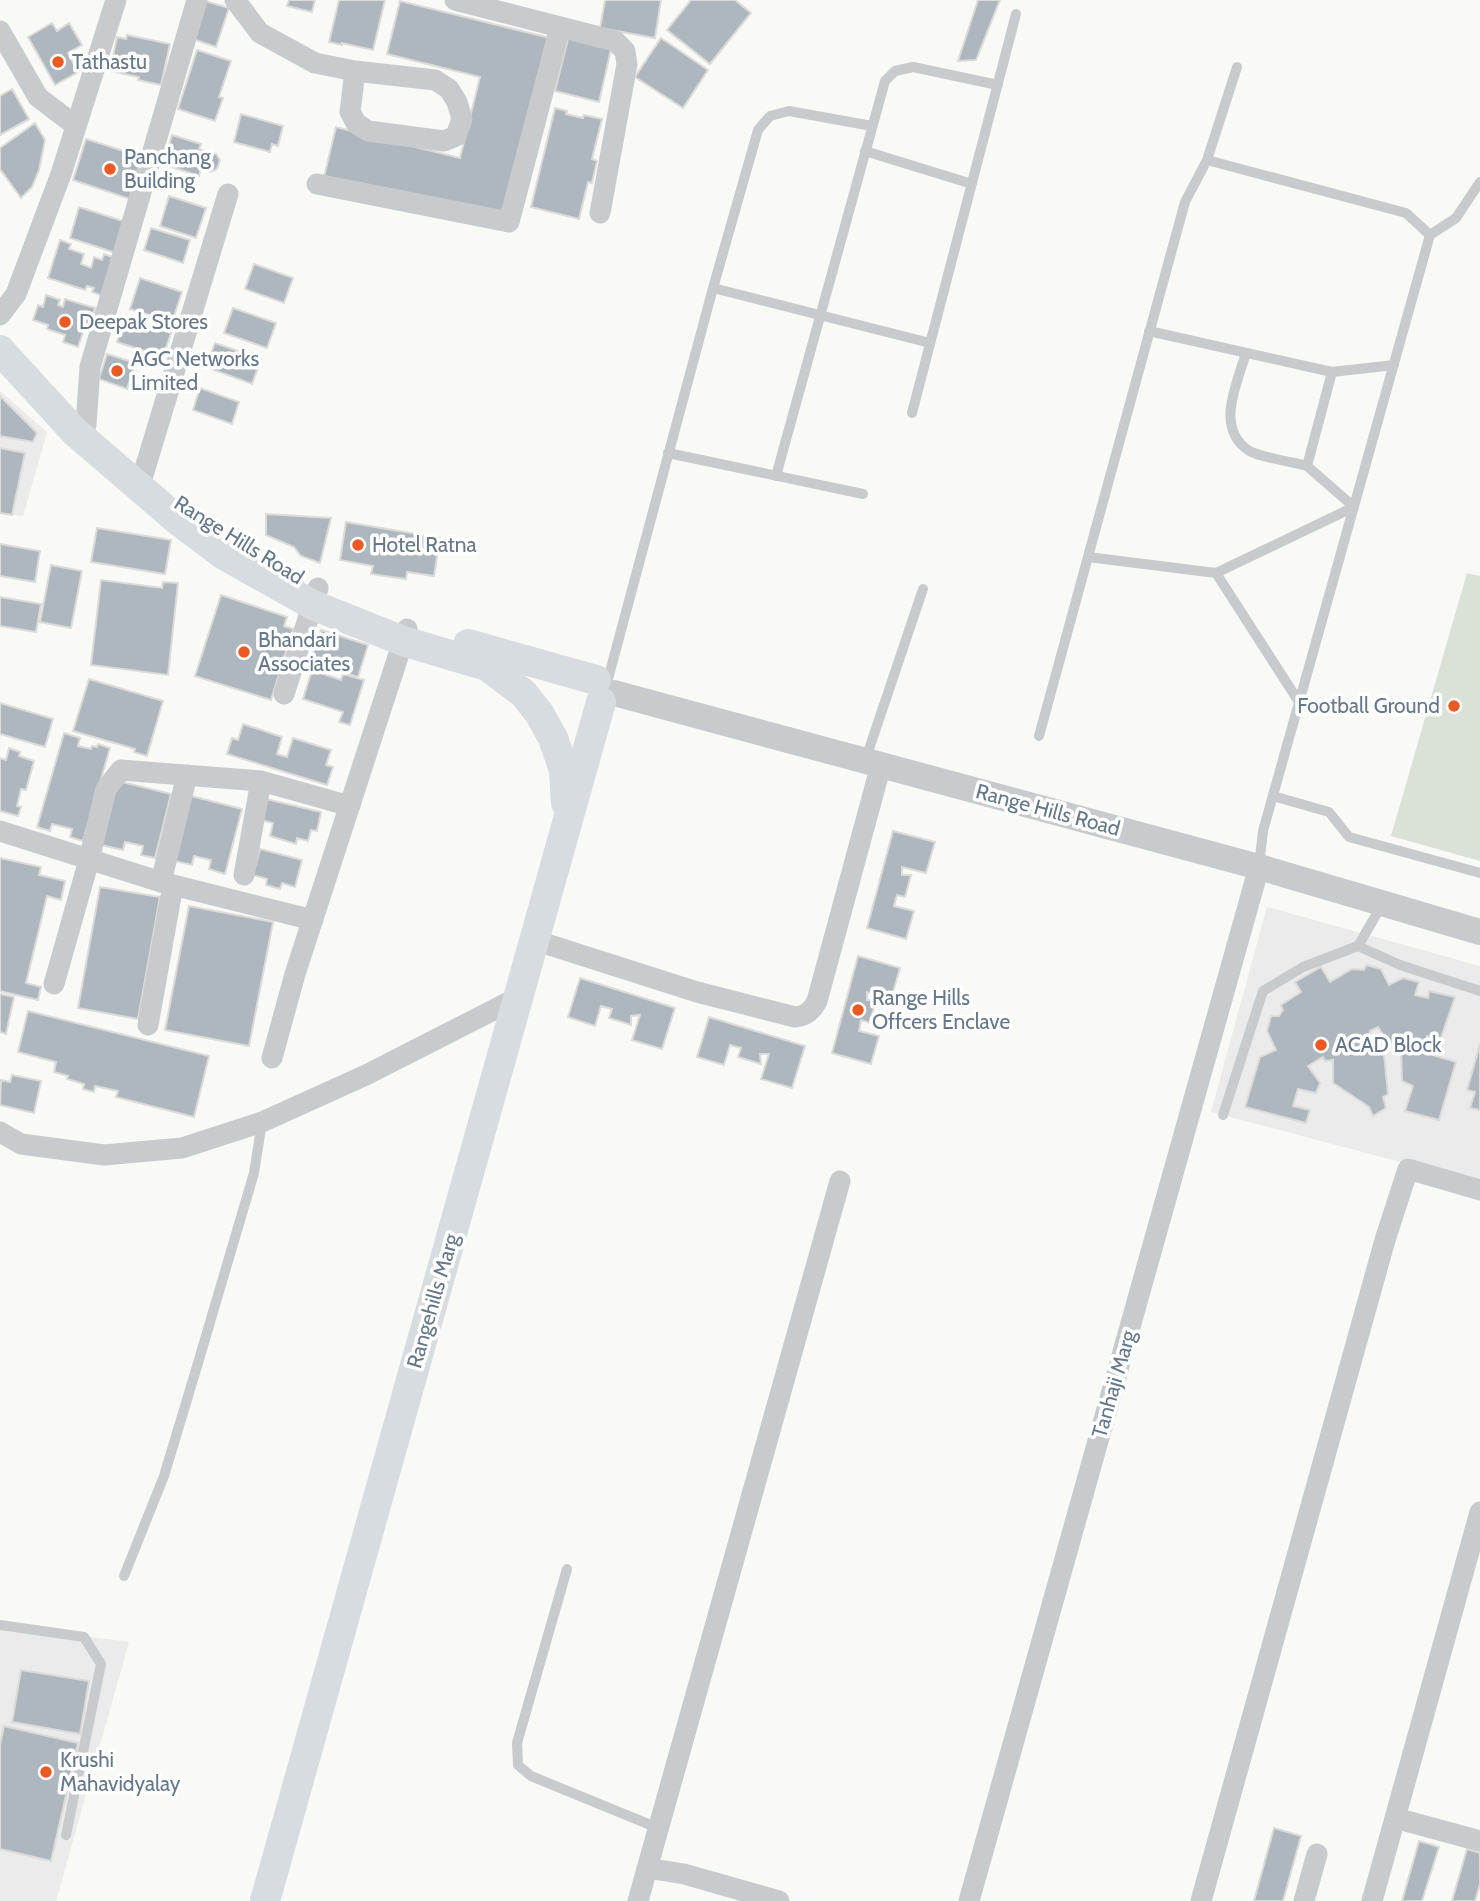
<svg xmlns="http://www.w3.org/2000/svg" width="1480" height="1901" font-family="Cabin,sans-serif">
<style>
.built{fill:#eaebea}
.green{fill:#dae1d7}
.building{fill:#afb7be;stroke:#dbdbd9;stroke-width:2}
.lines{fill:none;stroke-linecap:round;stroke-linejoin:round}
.service{stroke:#c7cbce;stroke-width:10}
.minor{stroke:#c7cbce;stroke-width:21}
.tertiary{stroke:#c7cbce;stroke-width:26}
.secondary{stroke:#d6dce0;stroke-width:30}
.poi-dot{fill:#ec5a23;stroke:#fff;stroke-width:2.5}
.labels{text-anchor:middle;stroke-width:7;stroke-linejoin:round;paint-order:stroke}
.poi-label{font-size:21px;fill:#667889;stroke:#fff;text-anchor:start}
.street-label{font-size:21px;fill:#667889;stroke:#fff}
</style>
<rect width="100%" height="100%" fill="#f9f9f6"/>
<path class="built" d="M0 391 47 432 23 516 0 513Z
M1267 907 1480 966V1183L1211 1112Z
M0 1625 129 1642 56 1901H0Z"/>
<path class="green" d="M1467 573 1480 576V861L1391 836Z"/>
<path class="building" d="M289 0H315L312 12 287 6Z
M339 0H385L373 50 342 43V45L329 42Z
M605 0H661L655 38 600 28Z
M691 0H735L751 13 710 64 667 30Z
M978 0H1000L976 60 958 61Z
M205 1 229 8 216 47 193 39Z
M400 1 550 38 503 213 324 177 336 127 460 158 480 77 387 54Z
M52 23 57 31 69 23 82 45 68 53 78 72 55 85 28 37Z
M127 35 170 44 161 85 138 80 139 77 110 71 117 37 126 39Z
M569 35 612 45 599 102 555 91Z
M661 38 708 70 683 108 635 77Z
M197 50 231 61 219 97 223 98 215 121 178 109Z
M12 89 29 119 0 135V96Z
M555 108 567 111 566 114 583 118 584 115 602 119 592 159 597 161 592 183 588 182 579 219 531 207Z
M241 114 283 126 278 146 272 144 270 152 234 142Z
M35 123 45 140 39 170 32 187 21 198 0 169V148Z
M172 135 201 144 199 149 216 154 220 160 217 169 211 172 201 169 199 176 163 164Z
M86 139 146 158 133 200 73 180Z
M169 196 206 208 196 238 160 226Z
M79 207 129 223 119 254 70 238Z
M151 228 190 240 183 263 144 250Z
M60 240 71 244 69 249 84 254 81 264 91 268 94 257 102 260 104 254 115 258 103 296 92 292 94 288 87 286 85 290 48 278Z
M254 264 293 278 284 303 245 289Z
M140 278 182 292 172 322 130 309Z
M46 295 60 300 58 305 63 307 65 299 95 308 89 327 85 326 78 347 63 342 65 335 47 329 48 325 33 320 38 305 43 307Z
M233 308 276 323 267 348 224 333Z
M124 318 171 333 163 357 117 342Z
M215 343 261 359 252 384 206 367Z
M107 354 135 363 127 389 99 379Z
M200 388 239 402 232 424 193 410Z
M0 396 37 433 33 442 0 436Z
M0 448 25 453 12 515 0 513Z
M266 514 331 518 320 563 301 556 294 547 266 535Z
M346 522 440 538 434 576 407 572 406 579 371 574 373 566 340 560Z
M97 528 171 540 165 574 91 562Z
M0 544 40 551 35 582 0 576Z
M51 565 82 571 71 628 40 622Z
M101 580 162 588 163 582 178 583 168 675 91 665Z
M221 595 287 617 284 626 293 629 271 700 195 676Z
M0 597 41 604 36 632 0 626Z
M321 630 368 645 358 677 310 662Z
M312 670 341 680 343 674 364 680 350 725 339 722 343 712 303 699Z
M89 679 163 701 147 756 134 752 135 749 73 731Z
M0 703 53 719 45 747 0 734Z
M243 724 282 737 277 754 287 757 293 738 331 750 326 765 333 767 327 785 227 754 232 738 238 740Z
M64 733 80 738 78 746 91 749 92 746 97 747 98 744 110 748 83 841 70 837 72 829 52 824 50 831 37 827Z
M9 748 20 752 19 756 34 761 26 790 21 789 17 806 21 807 18 816 0 811V758L6 760Z
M118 781 171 794 155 858 141 855 143 846 125 842 123 850 101 845Z
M191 796 242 809 225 874 209 869 211 860 194 856 192 865 175 861Z
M266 799 321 812 317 831 311 830 308 841 297 838 296 844 270 836 273 823 261 820Z
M893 831 935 842 926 873 902 867V875H911L905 897 897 895 894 906 914 911 906 939 867 928Z
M260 849 302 860 295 887 282 883 280 889 266 885 267 879 253 875Z
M0 858 41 867 39 875 65 881 61 900 47 896 26 983 41 987 38 1000 0 991Z
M100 887 160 897 138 1019 78 1008Z
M189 906 273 922 249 1046 165 1030Z
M858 956 900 968 891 999 867 992V1000H876L870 1023 861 1020 859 1031 879 1036 871 1064 832 1053Z
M1366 965 1381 969 1389 985 1403 978 1419 982 1415 995 1428 998 1429 991 1455 997 1441 1038 1427 1036 1423 1052 1456 1062 1439 1120 1405 1111 1413 1086 1402 1081 1401 1047 1388 1043 1378 1027 1370 1031 1369 1037 1363 1041 1384 1054 1388 1094 1383 1097 1386 1108 1373 1116 1369 1107 1333 1083V1060L1325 1061 1323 1057 1308 1066 1320 1083 1316 1093 1298 1089 1293 1106 1310 1110 1306 1123 1245 1107 1260 1057 1276 1050 1267 1031 1271 1016H1279L1283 1010 1281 1005 1301 992 1295 982 1321 967 1330 982 1352 969 1364 970Z
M580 978 675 1008 662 1049 632 1040 640 1015 631 1016V1025L609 1018 612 1009 601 1006 595 1026 568 1017Z
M0 994 14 997 6 1034 0 1032Z
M28 1011 209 1056 194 1117 116 1097 118 1091 95 1086 94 1092 83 1089 84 1084 67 1079 68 1076 54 1072 56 1062 18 1052Z
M709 1017 805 1046 792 1088 761 1079 769 1054H760L761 1064 738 1057 741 1048 730 1045 724 1065 697 1057Z
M1480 1044V1110L1470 1108 1475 1092 1467 1090Z
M12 1075 41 1081 34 1113 0 1105 1 1080 10 1082Z
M21 1670 89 1681 80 1734 12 1722Z
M4 1726 78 1743 51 1861 0 1849V1745Z
M1274 1828 1301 1836 1283 1901H1254Z
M1419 1841 1439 1847 1422 1901H1402Z
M1467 1849 1480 1853V1884L1475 1901H1452Z"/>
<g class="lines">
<path class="service" d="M865 151 972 184
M1207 160 1406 213 1430 235
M713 288 930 343
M1149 331 1332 372 1394 365
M1246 353C1237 384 1215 427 1248 450 1257 457 1295 462 1307 466
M912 413 1016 14
M668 453 863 494
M776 476 885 81 895 71 913 67 998 85
M1088 557 1216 573 1354 507 1307 466 1332 372
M1216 573 1299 702
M608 679 713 288 758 130 770 116 789 111 872 126
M1039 736 1185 202 1207 160 1237 67
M865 761 923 589
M1273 796 1329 812 1349 837 1480 873
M1259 866 1263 831 1430 235 1456 218 1480 182
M1358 946 1400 965 1480 991
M1223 1115 1263 991 1303 967 1358 946 1383 903
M567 1569 517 1743 518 1765 531 1776 658 1828
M124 1576 164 1476 198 1363 254 1173 262 1122
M0 1625 84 1637 101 1664 66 1835"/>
<path class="minor" d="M235 0 260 33 315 63 355 71 435 80 449 89 457 102 462 119 456 136 444 141 368 131 356 123 350 112 355 71
M455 0 615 41 625 51 627 64 600 213
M0 31 38 97 76 126
M317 184 509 222 560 27
M0 315 16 294 61 174 116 0
M86 425 90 367 197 0
M143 475 228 194
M284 694 318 588
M0 831 161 882 313 920
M244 875 261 781
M161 882 187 775
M534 940 697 992 795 1017C806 1016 812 1011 817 1001L881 765
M54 984 89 860 106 789 121 770 261 781 350 806
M148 1025 173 885
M272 1058 295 974 407 629
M0 1132 21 1144 104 1155 182 1148 262 1122 366 1075 519 997
M1395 1818 1480 1841
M647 1868 684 1874 779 1901
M638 1901 840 1181
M969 1901 1259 867
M1201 1901 1385 1240 1408 1169 1480 1190
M1304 1901 1317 1854
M1372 1901 1480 1512"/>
<path class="tertiary" d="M614 693 1259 867 1480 932"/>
<path class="secondary" d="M0 350 75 432 180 522 224 555 313 605 403 641 487 666 523 693 539 713 553 738 564 770 566 803
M468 644 596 680
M265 1901 601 702"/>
</g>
<g class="poi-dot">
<circle cx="58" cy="62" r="7"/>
<circle cx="110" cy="169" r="7"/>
<circle cx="65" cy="322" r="7"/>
<circle cx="117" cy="371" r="7"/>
<circle cx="358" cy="545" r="7"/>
<circle cx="244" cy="652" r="7"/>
<circle cx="1454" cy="706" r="7"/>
<circle cx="858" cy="1010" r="7"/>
<circle cx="1321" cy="1045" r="7"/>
<circle cx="46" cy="1772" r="7"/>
</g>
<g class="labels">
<g class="poi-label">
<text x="72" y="69">Tathastu</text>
<text x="124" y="164">Panchang<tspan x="124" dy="24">Building</tspan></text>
<text x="79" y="329">Deepak Stores</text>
<text x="131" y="366">AGC Networks<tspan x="131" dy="24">Limited</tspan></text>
<text x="372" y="552">Hotel Ratna</text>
<text x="258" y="647">Bhandari<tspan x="258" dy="24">Associates</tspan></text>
<text x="1440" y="713" text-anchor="end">Football Ground</text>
<text x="872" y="1005">Range Hills<tspan x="872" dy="24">Offcers Enclave</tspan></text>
<text x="1335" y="1052">ACAD Block</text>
<text x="60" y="1767">Krushi<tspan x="60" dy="24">Mahavidyalay</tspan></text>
</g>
<g class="street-label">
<text transform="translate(239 540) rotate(32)" y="7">Range Hills Road</text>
<text transform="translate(1048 810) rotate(15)" y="7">Range Hills Road</text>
<text transform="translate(433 1301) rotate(-74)" y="7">Rangehills Marg</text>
<text transform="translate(1114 1384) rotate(-74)" y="7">Tanhaji Marg</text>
</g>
</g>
</svg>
